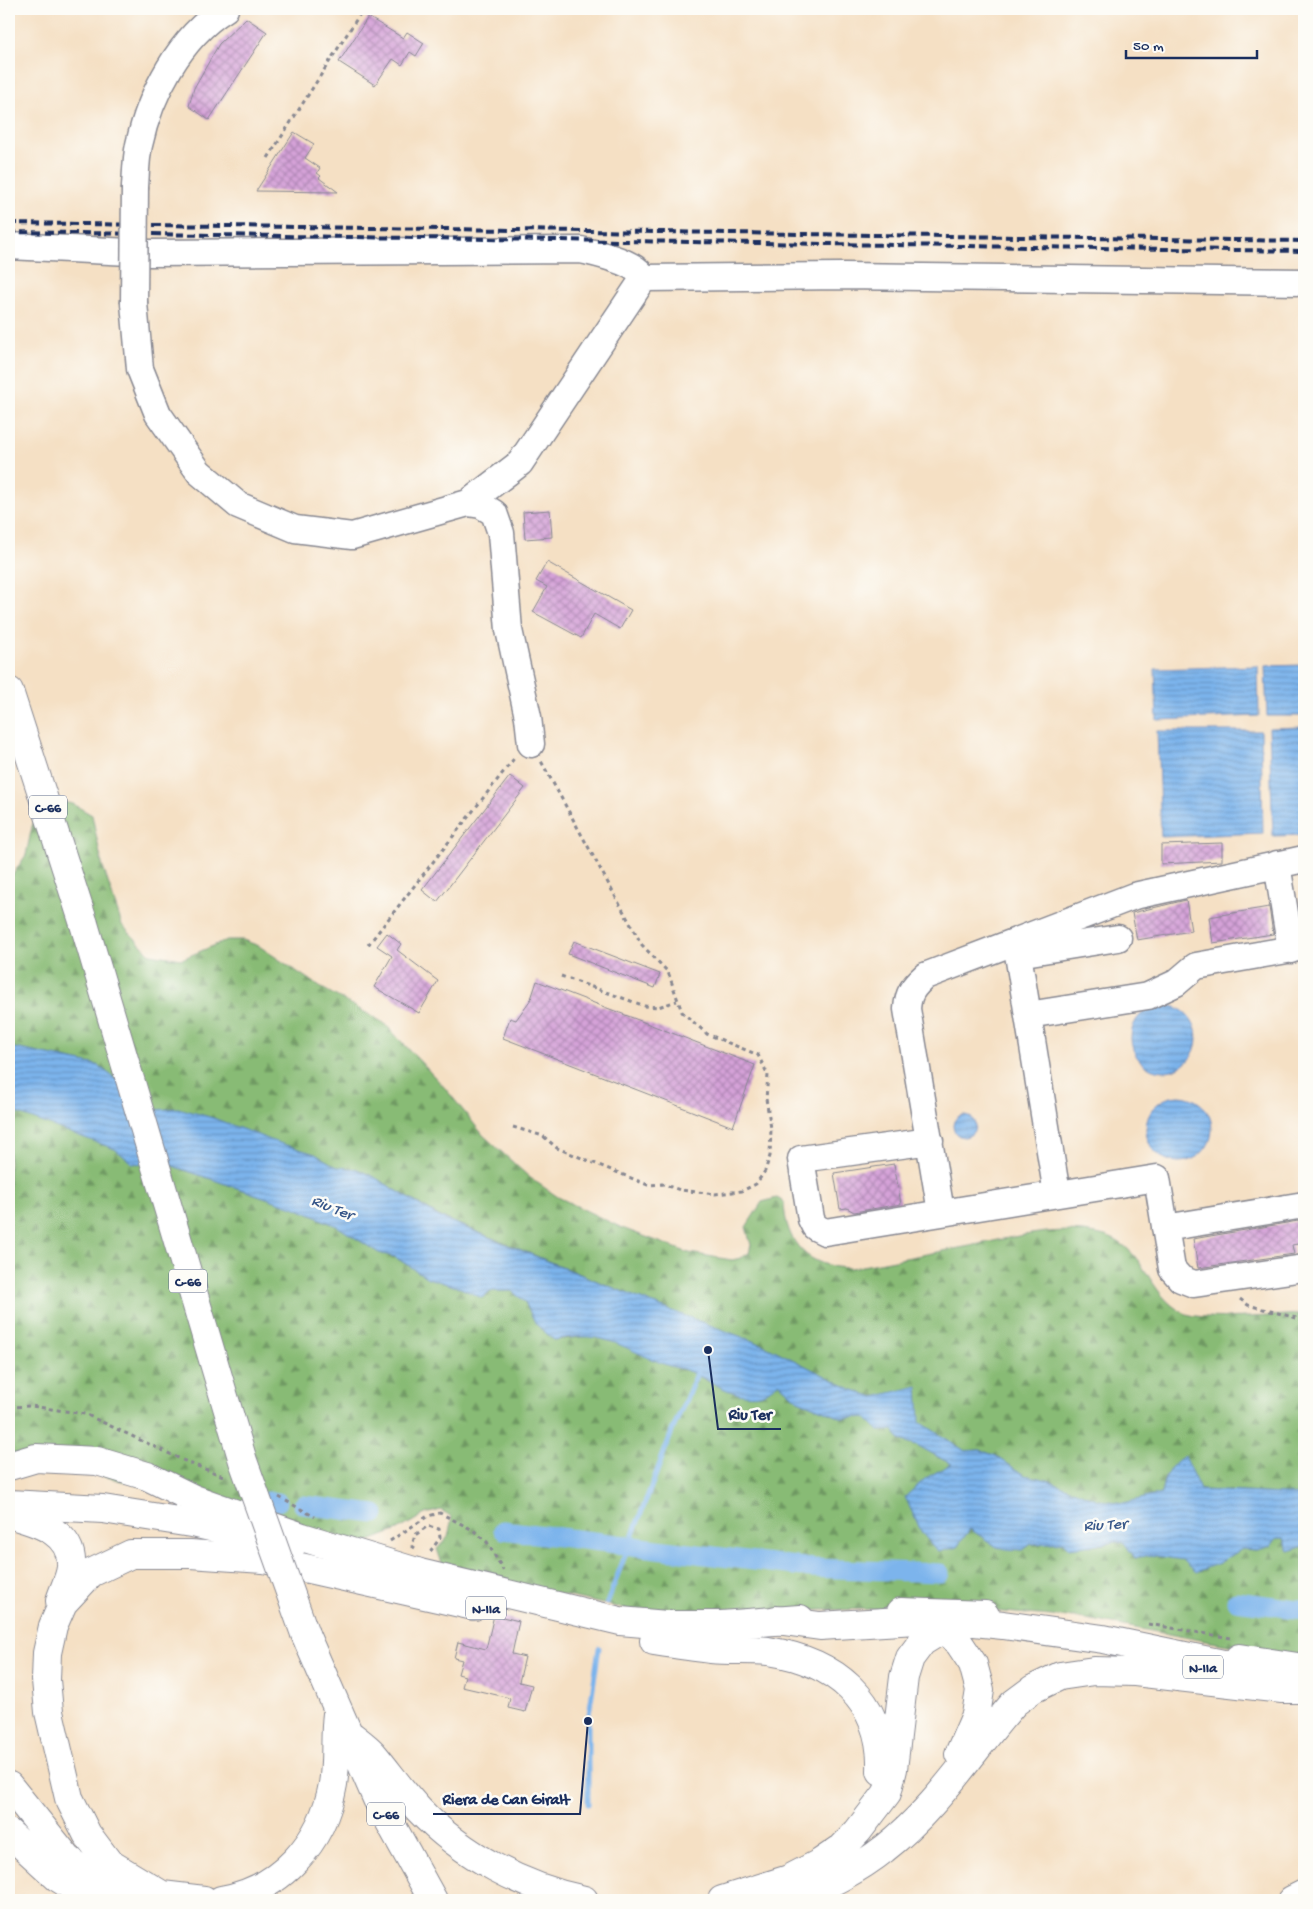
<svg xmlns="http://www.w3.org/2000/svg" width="1313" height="1909" font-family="'Gochi Hand',sans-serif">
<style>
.forest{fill:url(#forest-firs);stroke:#527569}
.water{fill:url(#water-rules);stroke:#4c72a5}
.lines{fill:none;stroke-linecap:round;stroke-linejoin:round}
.stream{stroke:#7cb4ec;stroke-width:5}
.canal{stroke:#7cb4ec;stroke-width:19}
.building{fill:url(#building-cross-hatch)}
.minor-casing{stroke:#888891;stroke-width:29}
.major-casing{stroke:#888891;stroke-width:30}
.highway-casing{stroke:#888891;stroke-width:30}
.path{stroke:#888891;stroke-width:3;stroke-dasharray:4 4;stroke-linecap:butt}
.minor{stroke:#fff;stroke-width:26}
.major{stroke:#fff;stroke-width:28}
.highway{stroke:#fff;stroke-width:28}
.rail{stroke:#1b2f5e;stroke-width:4;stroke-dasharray:8 4;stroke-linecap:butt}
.minor-bridge-casing{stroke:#888891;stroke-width:29;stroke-linecap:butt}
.highway-bridge-casing{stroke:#888891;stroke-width:30;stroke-linecap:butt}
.minor-bridge{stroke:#fff;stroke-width:26}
.highway-bridge{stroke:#fff;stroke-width:28}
.labels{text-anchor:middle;stroke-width:5;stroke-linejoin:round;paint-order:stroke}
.shield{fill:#fdfcf7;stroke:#5f6c8c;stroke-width:1}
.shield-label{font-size:14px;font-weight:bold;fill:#1b2f5e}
.water-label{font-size:16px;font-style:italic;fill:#385789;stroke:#fdfcf7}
.leader{fill:none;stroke:#1b2f5e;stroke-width:2}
.callout-dot{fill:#1b2f5e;stroke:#fdfcf7;stroke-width:2}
.callout-label{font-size:16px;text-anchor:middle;font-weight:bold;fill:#1b2f5e;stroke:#fdfcf7;stroke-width:5;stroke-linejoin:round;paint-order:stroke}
</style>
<defs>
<pattern id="forest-firs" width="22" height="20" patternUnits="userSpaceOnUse" patternTransform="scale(1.25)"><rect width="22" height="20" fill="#88bb74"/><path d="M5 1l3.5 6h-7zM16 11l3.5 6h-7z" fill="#6e9862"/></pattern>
<pattern id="water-rules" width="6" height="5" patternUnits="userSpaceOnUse" patternTransform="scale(1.25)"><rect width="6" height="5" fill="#7cb4ec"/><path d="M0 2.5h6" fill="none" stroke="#6593c2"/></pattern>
<pattern id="building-cross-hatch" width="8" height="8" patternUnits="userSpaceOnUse" patternTransform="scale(1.25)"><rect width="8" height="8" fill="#d5a2d8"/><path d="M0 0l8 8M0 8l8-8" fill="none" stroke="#ac84b2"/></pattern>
</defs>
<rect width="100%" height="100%" fill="#fdfcf7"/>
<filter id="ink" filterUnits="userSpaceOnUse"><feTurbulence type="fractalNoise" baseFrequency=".02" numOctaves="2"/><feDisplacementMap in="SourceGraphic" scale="10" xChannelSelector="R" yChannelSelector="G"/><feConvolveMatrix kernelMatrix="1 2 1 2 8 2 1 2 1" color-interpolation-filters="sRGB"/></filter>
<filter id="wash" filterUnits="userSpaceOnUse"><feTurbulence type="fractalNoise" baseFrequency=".0096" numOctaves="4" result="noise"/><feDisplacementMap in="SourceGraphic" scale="20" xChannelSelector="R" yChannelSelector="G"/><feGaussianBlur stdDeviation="1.12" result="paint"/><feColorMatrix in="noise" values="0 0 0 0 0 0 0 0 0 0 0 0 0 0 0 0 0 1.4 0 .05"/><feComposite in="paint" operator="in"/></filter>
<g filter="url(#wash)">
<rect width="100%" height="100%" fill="#f5e0c4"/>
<path class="forest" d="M57 801 73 804 92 815 102 864 122 925 150 954 182 959 227 940H243L259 946 320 987 384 1023 445 1088 483 1135 529 1177 558 1197 622 1228 689 1253 732 1260 741 1258 749 1253 751 1245 746 1227 762 1202 777 1198 784 1202C785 1244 809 1268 851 1268 891 1261 931 1253 970 1246 1014 1237 1060 1224 1105 1236 1146 1248 1148 1296 1184 1313 1203 1322 1279 1315 1304 1314V1495L1200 1490 1193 1477 1165 1475 1161 1494 1124 1503 1098 1500 1047 1480 1024 1475 996 1456 980 1450 965 1451 920 1422 895 1394 874 1397 851 1389 766 1346 653 1304 439 1216 374 1177 357 1169 337 1167 315 1154 273 1142 213 1118 178 1109 158 1110 97 1065 9 1047V880L26 855 33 822 38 814Z
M9 1110 116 1149 132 1163 173 1166 296 1208 337 1226 379 1253 395 1257 428 1278 461 1288 482 1298 490 1291H512L525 1302 536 1324 554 1340 591 1336 621 1344 670 1366 688 1370 709 1382 760 1395 779 1383 798 1400 842 1418 865 1417 879 1431 894 1429 900 1440 917 1445 951 1464 926 1478 957 1547 970 1529 997 1547 1023 1550 1031 1544 1064 1542 1092 1546 1123 1541 1135 1558 1150 1555 1219 1563 1242 1549 1257 1550 1277 1538H1284L1289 1551 1304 1546V1656L1271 1653 1086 1619 957 1608 820 1610 667 1618 444 1569 437 1549 448 1537 452 1517 441 1510 425 1514 398 1530 364 1543 9 1452Z"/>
<path class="water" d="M1304 665V716H1267L1265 666Z
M1258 666 1259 716 1157 720 1155 669Z
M1304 727V835L1273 836 1269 728Z
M1157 731H1261L1263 833 1161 837Z
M1131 1038a33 33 0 1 1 66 0a33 33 0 1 1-66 0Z
M9 1047 97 1065 158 1110 178 1108 213 1118 273 1141 315 1154 337 1167 357 1169 374 1177 439 1217 653 1304 766 1346 851 1389 874 1397 918 1386 920 1422 965 1451 980 1450 996 1456 1024 1475 1047 1480 1098 1500 1124 1503 1161 1494C1164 1477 1169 1466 1184 1456L1200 1490 1304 1495V1546L1289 1551 1284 1538H1277L1271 1546 1257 1550 1242 1549 1219 1563 1196 1572 1183 1560 1150 1555 1135 1558 1123 1541 1069 1548 1064 1542 1031 1544 1023 1550 1006 1549 997 1547 970 1529 957 1547 938 1552 922 1533 905 1497 926 1478 951 1464 917 1445 900 1440 894 1430 879 1431 865 1417 842 1418 798 1400 779 1383C773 1387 766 1394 759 1395 733 1399 711 1380 688 1371 683 1368 676 1368 670 1366 624 1351 608 1328 554 1340L536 1324 525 1302 512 1291H490L482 1298 461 1288 428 1278 395 1257 379 1253 337 1226 296 1208 173 1166 132 1163 115 1149 9 1110Z
M1146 1129a33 33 0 1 1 66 0a33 33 0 1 1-66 0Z
M953 1126a11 11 0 1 1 22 0a11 11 0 1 1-22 0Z"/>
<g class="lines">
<path class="stream" d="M607 1603 673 1429 698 1371
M588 1804V1721L599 1648"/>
<path class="canal" d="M268 1501 278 1502
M303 1505 375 1514
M503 1530 812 1568 940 1573
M1236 1601 1304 1610"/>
</g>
<g id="blocks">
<path class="building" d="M368 17 403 38 407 32 424 43 416 56 410 52 402 65 393 59 375 85 339 62Z
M246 18 267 32 209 120 189 106 194 88 219 44Z
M294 132 314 144 305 158 320 168 317 173 321 176 319 178 338 192 256 191Z
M550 510 552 537 525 539 523 512Z
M547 562 631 610 620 629 594 614 581 638 533 612 547 587 536 581Z
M510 776 525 788 437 902 422 890Z
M1222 843V861L1161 864V845Z
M1186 900 1191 931 1137 940 1132 913Z
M1269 907 1273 934 1213 943 1209 917Z
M387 933 401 944 397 950 438 981 419 1013 374 987 392 956 377 946Z
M574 941 660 974 655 988 568 954Z
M537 981 755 1065 733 1127 503 1038 510 1018 516 1020 531 999Z
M894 1164 901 1204 854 1212 847 1208 840 1209 834 1173Z
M1304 1220V1243L1292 1245 1294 1254 1198 1268 1193 1239Z
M494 1615 519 1621 512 1654 525 1657 519 1682 532 1685 525 1712 508 1708 510 1698 462 1687 465 1676 458 1674 462 1660 454 1658 458 1642 486 1649Z"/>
</g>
</g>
<g filter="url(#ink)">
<use href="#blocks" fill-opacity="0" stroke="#888891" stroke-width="1"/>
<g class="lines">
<defs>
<path id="minor" d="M135 187C136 173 136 158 139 145 150 94 180 37 225 9
M9 246 150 253 581 250C598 254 635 261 644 278
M644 278 843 276 1304 282
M134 303 140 369 158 414 199 472 238 505 295 529 352 536 468 503 520 463 644 278
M468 503 481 505 494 513 501 533 509 630 528 717 531 744
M1277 864 1291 950
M1016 942 1057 1194
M1018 954 1118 938
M1028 1015 1148 996 1176 983 1196 966 1304 947
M930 1141 801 1159 811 1219 815 1227 825 1232 1157 1178 1172 1269 1181 1279 1194 1284 1304 1268
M941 1212 907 1009C908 993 913 987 925 976L1134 896 1304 859
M1165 1228 1304 1205"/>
<path id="major" d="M9 1504 103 1509 197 1524 292 1545
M260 1558 474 1606
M395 1567 620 1621 667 1625H721L800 1619
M901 1612 985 1615
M1239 1658 1304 1668"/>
<path id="highway" d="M9 691 84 924
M9 1466 36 1458 97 1461 147 1476 194 1499 302 1537 417 1572
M9 1514C35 1522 74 1531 71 1567 70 1579 63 1590 60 1601
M776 1620 820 1626 916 1620 943 1629 959 1643 973 1664 980 1690 976 1715 959 1754
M305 1634 377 1799 433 1900
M654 1641C673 1644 692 1647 711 1649 730 1651 749 1649 768 1651 834 1661 884 1700 881 1771
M347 1732C355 1739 366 1746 373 1754 389 1773 402 1792 419 1810 463 1856 523 1887 584 1900
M9 1786 68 1859 123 1900
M9 1833 57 1877 94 1900
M204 1900 162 1895 109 1863 87 1834 69 1798 49 1712 46 1680 47 1653 53 1626 63 1603 91 1573 131 1554H190L264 1559
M221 1900C281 1890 323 1842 333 1784 337 1761 334 1737 337 1714
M722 1900 789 1879 820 1863 842 1848 858 1831 887 1793 893 1769 904 1677 910 1658 922 1642 943 1629 965 1621 1003 1625 1103 1639 1228 1665 1263 1663
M794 1900C825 1886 858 1870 884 1849 936 1809 971 1752 1014 1703L1033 1689 1060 1676 1094 1671 1135 1672 1282 1689H1304
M1292 1900 1304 1894"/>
</defs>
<use href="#minor" class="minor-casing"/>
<use href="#major" class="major-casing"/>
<use href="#highway" class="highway-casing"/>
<path class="path" d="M268 158 363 9
M368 945 516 756
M561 976 645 1006 658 1007 677 1001
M513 1127 543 1136 557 1148 648 1185 662 1184 680 1190 715 1194 742 1191 756 1184 765 1171 770 1156 771 1128 766 1099 768 1075 758 1055 707 1034 682 1012 668 972 642 945 541 761
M1240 1299 1248 1305 1304 1320
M9 1407 31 1406 85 1414 189 1463 226 1477
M279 1497 315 1517
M390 1541 428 1516 440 1513 473 1530 487 1542 503 1570
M415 1548 412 1546 415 1535 428 1526 439 1529 440 1538 429 1553
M1148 1624 1231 1638"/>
<use href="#minor" class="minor"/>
<use href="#major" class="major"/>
<use href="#highway" class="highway"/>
<path class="rail" d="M9 223 1304 241
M9 232 1304 251"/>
<defs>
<path id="minor-bridge" d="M134 303 135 187"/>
<path id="highway-bridge" d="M84 924 243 1461 305 1634"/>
</defs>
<use href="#minor-bridge" class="minor-bridge-casing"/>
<use href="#highway-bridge" class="highway-bridge-casing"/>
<use href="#minor-bridge" class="minor-bridge"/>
<use href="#highway-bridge" class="highway-bridge"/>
</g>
</g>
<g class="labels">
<g class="shield">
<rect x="29" y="795.5" width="38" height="23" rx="4"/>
<rect x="169" y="1269.5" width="38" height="23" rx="4"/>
<rect x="466" y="1596.5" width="40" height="23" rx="4"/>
<rect x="1183" y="1655.5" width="40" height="23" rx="4"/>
<rect x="367" y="1802.5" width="38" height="23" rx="4"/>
</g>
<g class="shield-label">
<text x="48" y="812">C-66</text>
<text x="188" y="1286">C-66</text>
<text x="486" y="1613">N-IIa</text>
<text x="1203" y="1672">N-IIa</text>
<text x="386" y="1819">C-66</text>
</g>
<g class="water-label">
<text transform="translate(333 1206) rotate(22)" y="6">Riu Ter</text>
<text transform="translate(1105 1523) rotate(-3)" y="6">Riu Ter</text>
</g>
</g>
<path class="leader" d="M708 1350L718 1429H781M588 1721L580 1814H433"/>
<g class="callout-dot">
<circle cx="708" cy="1350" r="5"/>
<circle cx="588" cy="1721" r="5"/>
</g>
<g class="callout-label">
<text x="750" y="1419">Riu Ter</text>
<text x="506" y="1804">Riera de Can Giralt</text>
</g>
<rect width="1313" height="1909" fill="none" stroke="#fdfcf7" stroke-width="30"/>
<path d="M1126 50v8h131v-8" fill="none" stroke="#1b2f5e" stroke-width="2.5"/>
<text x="1133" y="50" font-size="15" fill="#1b2f5e" stroke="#fdfcf7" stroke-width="4" paint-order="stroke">50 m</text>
</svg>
